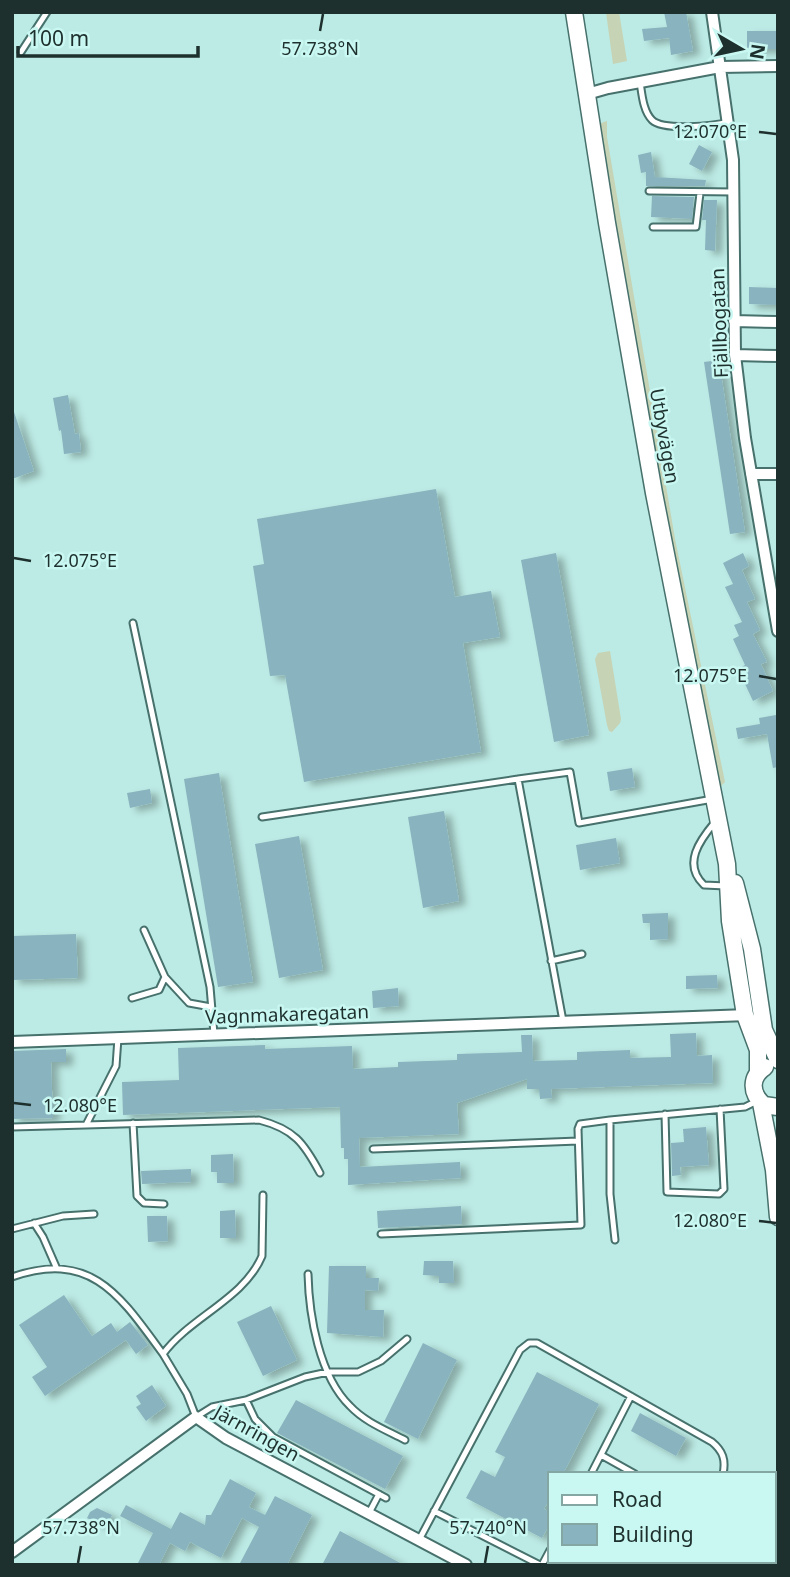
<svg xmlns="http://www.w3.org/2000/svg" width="790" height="1577" font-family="'Noto Sans',sans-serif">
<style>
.green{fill:#c6d3b4}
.building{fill:#89b3be;filter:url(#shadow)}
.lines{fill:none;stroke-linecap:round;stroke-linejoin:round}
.lane-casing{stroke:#47716c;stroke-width:9}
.street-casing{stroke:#47716c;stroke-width:14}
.secondary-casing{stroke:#47716c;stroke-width:19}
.lane{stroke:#fff;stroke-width:5}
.street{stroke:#fff;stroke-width:10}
.secondary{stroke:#fff;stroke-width:16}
.ticks{fill:none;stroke:#1e302d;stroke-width:2.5}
.labels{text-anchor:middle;stroke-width:5;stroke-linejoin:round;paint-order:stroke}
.street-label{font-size:19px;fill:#1e302d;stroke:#c9f7f1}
.ticks-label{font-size:18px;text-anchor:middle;fill:#1e302d;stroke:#c9f7f1;stroke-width:5;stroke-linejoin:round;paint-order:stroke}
</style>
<defs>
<filter id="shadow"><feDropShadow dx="7" dy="4" stdDeviation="3.5" flood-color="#0004"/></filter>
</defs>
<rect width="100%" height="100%" fill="#bceae4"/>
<path class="green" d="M606 12H619L627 61 613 64Z
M607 121V137L675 539 725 782 721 786 719 784C675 566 630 348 601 127V123Z
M610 651 621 719 620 723 612 732 609 731 607 725 595 659 598 653Z"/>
<path class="building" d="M664 12H686L693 51 671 55 669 38 644 41 642 29 667 27Z
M747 31H778V49H747Z
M699 145 712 152 702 171 689 164Z
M651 152 655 177 706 180 705 186H646V172L641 173 638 155Z
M652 196 694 197 692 219 651 217Z
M704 200H717L715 251 705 250 706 220H702Z
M749 287 778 288V305L749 304Z
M719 360 745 532 730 534 704 362Z
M68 395 75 434 79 433 81 452 64 454 61 430 59 431 53 398Z
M14 412 34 471 12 479V413Z
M436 489 455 597 491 591 500 637 463 643 481 752 304 782 285 675 270 676 253 566 264 564 257 519Z
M556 553 589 735 554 742 521 560Z
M743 553 749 566 742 570 755 599 747 602 760 630 753 634 767 662 761 664 773 691 753 701 738 669 745 665 733 639 739 636 734 625 742 622 725 587 733 584 723 563Z
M776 715 778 767 773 768 767 734 738 739 736 728 760 724 759 718Z
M632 768 635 787 610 791 607 772Z
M219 773 253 982 218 987 184 779Z
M150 789 152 803 130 808 127 793Z
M444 811 459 901 423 908 408 817Z
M299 836 323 970 279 978 255 844Z
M616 838 620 863 580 870 576 845Z
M668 913V939L650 940V923H643L642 914Z
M76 934 78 978 12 980V936Z
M717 975 718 988 686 989V976Z
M398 988 399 1006 373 1008 372 991Z
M696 1033 697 1056 712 1055 713 1083 551 1089 552 1098 540 1099 539 1089H527V1079L457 1103 459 1134 359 1138 360 1167 460 1162 461 1178 348 1185V1159H344V1148H341L340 1107 123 1115 122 1082 179 1080 178 1048 265 1045V1049L352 1046 353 1069 398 1067V1062L457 1060V1054L522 1052 521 1035H532L533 1061 577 1060V1052L630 1050V1058L671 1057 670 1034Z
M66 1049V1062H51L53 1118 12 1119V1051Z
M706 1127 709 1165 680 1167 681 1175 672 1176 671 1143 684 1142 683 1129Z
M233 1154 234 1183H217V1172H211V1155Z
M191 1169V1182L142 1184 141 1171Z
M461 1206 462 1224 378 1228 377 1211Z
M235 1210 236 1238H220V1211Z
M147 1216H167L168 1241 148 1242Z
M424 1261H453L454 1283H439V1276L423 1275Z
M329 1266H366V1278H379L378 1291 365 1290V1310H384L383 1337 327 1333Z
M64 1295 92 1336 111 1323 117 1332 130 1322 148 1345 136 1354 126 1340 45 1396 32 1377 47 1367 19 1325Z
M271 1306 297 1360 263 1376 237 1322Z
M423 1343 457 1360 418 1439 384 1422Z
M537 1372 599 1404 563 1474H550V1498L544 1509 550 1512V1523L542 1538 466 1498 481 1470 495 1477 505 1457 495 1452Z
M152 1385 166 1406 146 1421 136 1407 141 1404 136 1396Z
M296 1400 403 1456 385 1489 277 1433Z
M640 1413 686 1438 676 1456 631 1431Z
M230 1479 256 1493 249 1507 265 1515 275 1496 312 1515 287 1565H239L259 1527 242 1518 221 1558 190 1542 185 1551 170 1543 159 1565H137L153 1533 120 1516 126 1505 171 1529 180 1512 205 1525 206 1515H211Z
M97 1508 112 1515 106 1527 87 1518 90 1512Z
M340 1531 404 1565H322Z"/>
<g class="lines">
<defs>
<path id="lane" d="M21 52 47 12
M640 82C642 94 643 111 652 120 663 131 714 126 729 122
M649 191 734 192
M653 227H696L700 193
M133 623 210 987 214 1034
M262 817 518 779
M715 822C700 840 682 864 704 885L726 886
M144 930 165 977 189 1003 211 1007
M551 961 582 954
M132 998 159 990 165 977
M563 1021 518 779 570 772 579 823 713 799
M665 1114 667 1192 719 1194 724 1189 720 1109
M133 1123 137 1196 144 1203 164 1204
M86 1125 259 1120C294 1129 304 1143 320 1173
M12 1127 86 1125 116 1066 118 1038
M373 1149 578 1141
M263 1195 262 1256C244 1299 190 1317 163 1354L187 1394 196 1417 212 1407 246 1400 305 1377 328 1372H358L381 1361 407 1339
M34 1223 43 1237 57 1269
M12 1229 63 1216 94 1214
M381 1234 581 1225 578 1129 580 1124 610 1120
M615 1240 610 1194V1120L745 1107 757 1101
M308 1274C309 1315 319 1376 350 1406 365 1422 386 1430 405 1440
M12 1277C92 1249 121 1297 163 1354
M246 1400 255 1419 273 1437 386 1498
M601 1455 635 1474
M591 1474 631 1396
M434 1511 540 1565
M369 1513 379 1494
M419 1540 520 1350 529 1343H537L712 1442C723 1451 726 1460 723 1474
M647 1561 653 1565
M542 1565 550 1550
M698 1565 701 1561"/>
<path id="street" d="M712 12 733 160 735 355 745 438 778 631
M587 94 608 88 720 67 778 66
M734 321 778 322
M735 355 778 356
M751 474H778
M12 1042 748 1015
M12 1552 196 1417 226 1438 466 1565"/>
<path id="secondary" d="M574 12 607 223 654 493 727 864 730 921 745 1015 758 1050V1072
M735 883 752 949 764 1030 778 1060
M765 1067C750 1077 750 1093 764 1105L778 1107
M761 1103 774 1170 778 1217
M774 1510 778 1485
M766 1565 767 1561"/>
</defs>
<use href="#lane" class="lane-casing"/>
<use href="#street" class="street-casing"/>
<use href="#secondary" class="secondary-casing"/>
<use href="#lane" class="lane"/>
<use href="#street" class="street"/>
<use href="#secondary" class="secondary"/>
</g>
<path class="ticks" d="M320 31 323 14M759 132 776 134M14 558 31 561M759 676 776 679M14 1103 31 1105M759 1221 776 1223M78 1563 81 1546M485 1563 488 1546"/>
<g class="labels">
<g class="street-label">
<text transform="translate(719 323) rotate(-92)" y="7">Fjällbogatan</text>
<text transform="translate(665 436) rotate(80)" y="7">Utbyvägen</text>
<text transform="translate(287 1014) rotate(-2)" y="7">Vagnmakaregatan</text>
<text transform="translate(257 1433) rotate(29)" y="7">Järnringen</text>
</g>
</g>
<g class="ticks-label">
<text x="320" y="55">57.738°N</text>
<text x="710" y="138">12.070°E</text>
<text x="80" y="567">12.075°E</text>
<text x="710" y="682">12.075°E</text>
<text x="80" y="1112">12.080°E</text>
<text x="710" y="1227">12.080°E</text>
<text x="81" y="1534">57.738°N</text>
<text x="488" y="1534">57.740°N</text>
</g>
<rect width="790" height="1577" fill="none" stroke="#1e302d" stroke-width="28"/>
<rect x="548" y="1472" width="228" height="91" fill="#c9f7f1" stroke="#85a7a3" stroke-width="2"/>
<rect x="562" y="1495" width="35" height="10" fill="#ffffff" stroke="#85a7a3" stroke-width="2"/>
<text x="612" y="1507" font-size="21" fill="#1e302d">Road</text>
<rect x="562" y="1524" width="35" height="21" fill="#89b3be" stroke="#85a7a3" stroke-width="2"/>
<text x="612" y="1542" font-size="21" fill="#1e302d">Building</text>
<g transform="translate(741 49) rotate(99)" stroke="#c9f7f1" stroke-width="5" paint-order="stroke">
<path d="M0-5L12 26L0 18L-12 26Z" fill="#1e302d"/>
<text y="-10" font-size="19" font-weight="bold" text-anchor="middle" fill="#1e302d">N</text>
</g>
<path d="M18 46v10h180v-10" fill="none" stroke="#1e302d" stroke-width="3.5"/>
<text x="28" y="46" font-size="21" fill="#1e302d" stroke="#c9f7f1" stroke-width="5" paint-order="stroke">100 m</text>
</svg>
